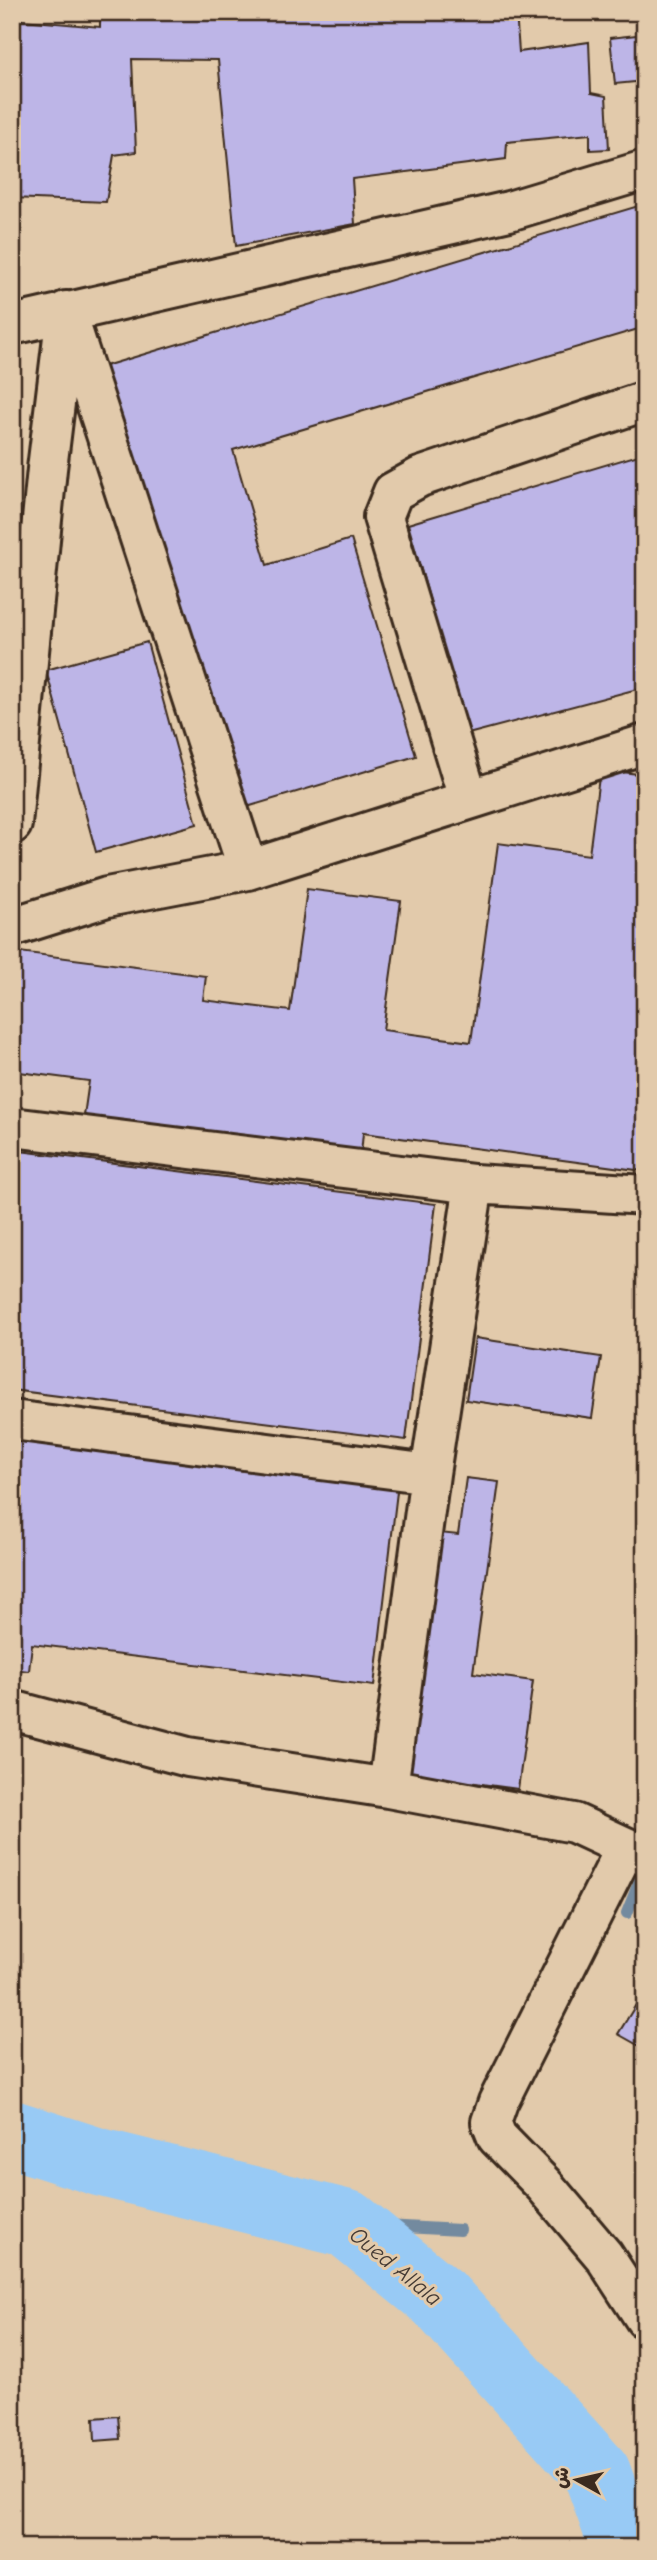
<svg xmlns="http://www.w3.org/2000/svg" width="657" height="2560" font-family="'Comic Neue','Playpen Sans Arabic',sans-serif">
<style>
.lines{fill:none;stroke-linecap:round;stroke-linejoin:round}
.stream{stroke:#738a9f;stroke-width:12}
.river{stroke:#98caf5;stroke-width:68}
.building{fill:#bdb5e7;stroke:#3b2a1e;stroke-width:2}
.minor-casing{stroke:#3b2a1e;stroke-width:44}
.minor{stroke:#e2caab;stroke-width:38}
.labels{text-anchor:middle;stroke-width:6;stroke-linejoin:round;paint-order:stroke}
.water-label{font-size:23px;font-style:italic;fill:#443a34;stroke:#e2caab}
</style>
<rect width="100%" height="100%" fill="#e2caab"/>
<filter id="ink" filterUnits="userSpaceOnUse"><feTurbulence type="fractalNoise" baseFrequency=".0143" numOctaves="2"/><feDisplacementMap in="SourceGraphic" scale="14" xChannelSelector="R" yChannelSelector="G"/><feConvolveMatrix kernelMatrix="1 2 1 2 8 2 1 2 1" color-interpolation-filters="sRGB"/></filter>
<g filter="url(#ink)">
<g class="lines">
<path class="stream" d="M627 1913 645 1868
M348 2224 460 2230"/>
<path class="river" d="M12 2134 99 2162 348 2224 439 2298 597 2473 624 2548"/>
</g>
<path class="building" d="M100 12H516L519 52 589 42 591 93 606 96 609 149 590 150V134L507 142 506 159 352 179 355 224 236 246 218 60 132 59 136 152 114 155 106 202 12 198V19L100 27Z
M645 34V81L615 84 610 38Z
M645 204V327L233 450 267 565 351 539 416 756 237 810 105 366Z
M645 453V687L468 734 408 524Z
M147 642 197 824 96 852 46 670Z
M600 769 645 775 644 1171 363 1133 361 1154 84 1116 89 1081 12 1071V1008L20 952 206 976 203 1000 290 1011 307 889 401 901 383 1030 471 1042 498 843 589 855Z
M12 1150 436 1204 406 1440 12 1390Z
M475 1338 601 1357 592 1418 466 1400Z
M12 1436 398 1483 374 1686 32 1644 29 1671 12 1669Z
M466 1478 499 1482 473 1673 533 1681 518 1789 408 1774 440 1533 458 1535Z
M645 1990V2049L618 2034Z
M118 2416 120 2439 95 2441 94 2418Z"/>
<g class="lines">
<defs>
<path id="minor" d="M66 311 248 870
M12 325 509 211 645 170
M468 798 383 517 393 492 420 477 645 401
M12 824 47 469 65 321
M12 927 107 897 248 870 645 744
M12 1127 474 1184 645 1195
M12 1420 430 1474 388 1788
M430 1474 474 1184
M12 1710 188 1757 388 1788 574 1823 645 1856
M626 1847 498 2102 491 2122 497 2137 544 2185 604 2256 645 2319"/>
</defs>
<use href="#minor" class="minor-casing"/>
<use href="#minor" class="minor"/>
</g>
</g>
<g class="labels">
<g class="water-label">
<text transform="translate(396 2266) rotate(39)" y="8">Oued Allala</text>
</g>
</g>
<rect width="657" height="2560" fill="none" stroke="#e2caab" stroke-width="42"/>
<rect x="21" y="21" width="615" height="2518" fill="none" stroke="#3b2a1e" stroke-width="2.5" filter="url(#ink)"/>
<g transform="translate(577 2480) rotate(278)" stroke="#e2caab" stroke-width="5" paint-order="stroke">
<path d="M0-5L12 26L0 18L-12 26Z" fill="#3b2a1e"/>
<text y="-10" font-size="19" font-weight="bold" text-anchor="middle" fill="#3b2a1e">ش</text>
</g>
</svg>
